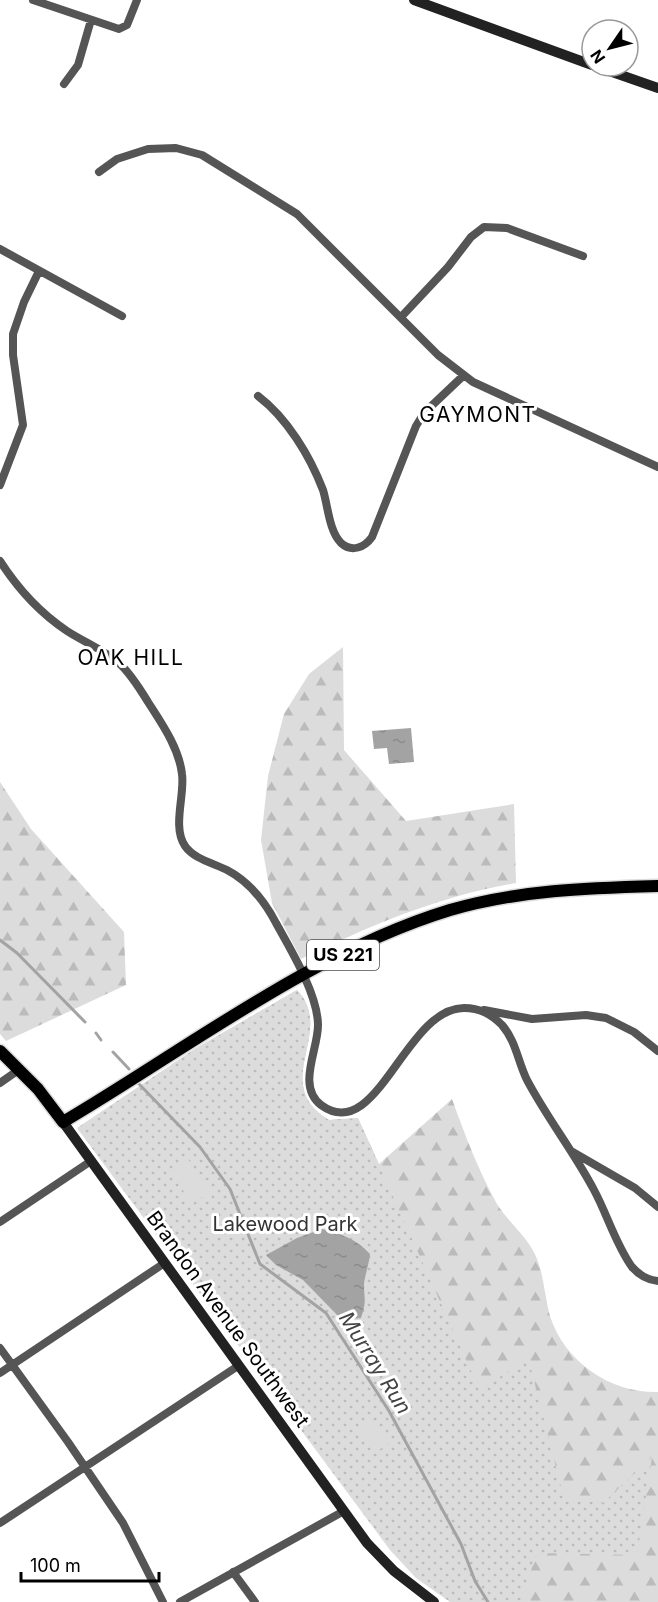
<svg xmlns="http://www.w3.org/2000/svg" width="658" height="1602" font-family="Inter,sans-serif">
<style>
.forest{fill:url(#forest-firs)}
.park{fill:url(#park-dots)}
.garden{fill:#dcdcdc}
.water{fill:url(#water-ripples)}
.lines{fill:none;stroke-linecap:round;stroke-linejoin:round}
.stream{stroke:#a3a3a3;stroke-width:3}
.primary-casing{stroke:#dbdbdb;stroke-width:15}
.street{stroke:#555;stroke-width:8}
.secondary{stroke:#222;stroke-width:10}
.primary{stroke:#000;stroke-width:12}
.labels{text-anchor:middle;stroke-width:6;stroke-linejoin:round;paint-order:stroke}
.shield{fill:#fff;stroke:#4c4c4c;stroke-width:1.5}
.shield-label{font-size:18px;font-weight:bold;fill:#000}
.park-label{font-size:20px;fill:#333;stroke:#fff}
.street-label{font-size:20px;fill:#000;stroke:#fff}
.neighbourhood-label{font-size:21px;letter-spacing:1.5px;fill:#000;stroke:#fff}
.water-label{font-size:21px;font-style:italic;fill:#444;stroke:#fff}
</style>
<defs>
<pattern id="forest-firs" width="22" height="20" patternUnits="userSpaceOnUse" patternTransform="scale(1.5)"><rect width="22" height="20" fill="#dcdcdc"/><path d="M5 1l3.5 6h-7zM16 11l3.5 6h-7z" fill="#bbb"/></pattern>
<pattern id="park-dots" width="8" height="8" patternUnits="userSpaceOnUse" patternTransform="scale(1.5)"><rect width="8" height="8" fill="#dcdcdc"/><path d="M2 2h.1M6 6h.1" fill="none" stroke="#bbb" stroke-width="1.8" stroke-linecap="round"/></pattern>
<pattern id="water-ripples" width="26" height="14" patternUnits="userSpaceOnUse" patternTransform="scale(1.5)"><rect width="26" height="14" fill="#a3a3a3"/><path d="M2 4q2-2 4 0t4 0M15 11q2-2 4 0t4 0" fill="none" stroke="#8b8b8b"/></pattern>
</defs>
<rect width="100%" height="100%" fill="#fff"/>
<path class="forest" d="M343 647 344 750 406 821 514 804 516 883C440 896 371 925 301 959L272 903 261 840 268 776 284 714 309 674Z
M0 782 31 829 124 932 126 985 6 1041 0 1034Z
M297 990C337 1032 268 1083 329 1120L358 1118 379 1164 452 1099C465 1135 478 1170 497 1204 508 1222 530 1239 537 1259 544 1277 545 1298 550 1316 565 1363 611 1393 658 1392V1602H450L193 1050Z"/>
<path class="park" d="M297 990C337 1032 268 1083 329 1120L358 1118 480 1391 528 1357 564 1499 603 1503 652 1457 637 1555 537 1553 520 1602H450L416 1578 390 1550 77 1128 193 1050Z"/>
<path class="garden" d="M188 1159 210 1192 192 1204 170 1171Z
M373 1420 389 1443 376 1452 360 1429Z"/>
<path class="water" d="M411 728 414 762 389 764 387 748 374 749 372 731Z
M322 1229C342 1234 356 1239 370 1254 369 1264 365 1275 364 1284 364 1300 367 1300 361 1318L342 1320 303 1280 276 1265 266 1255 297 1238Z"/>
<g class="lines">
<path class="stream" d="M0 940 17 953 85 1022
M96 1033 101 1040
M113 1052 129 1069
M139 1084 200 1147 230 1189 260 1264 326 1313 389 1411 461 1544 475 1581 488 1602"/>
<defs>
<path id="primary" d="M0 1051 38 1089 63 1122C187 1049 312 952 450 910 519 890 587 888 658 886"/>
</defs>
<use href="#primary" class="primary-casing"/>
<path class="street" d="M33 0 119 29 127 25 137 0
M64 84 78 65 91 20
M99 172 117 159 148 149 176 148 202 155 297 214 438 355 473 382 658 467
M0 249 122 316
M402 316 448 267 471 237 484 227 507 228 583 256
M258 396C287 418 310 456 323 490 328 506 329 531 341 543 352 553 365 547 372 537L416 426 424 413 463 376
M0 485 23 425 13 355V334L24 302 39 271
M0 561C18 589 40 613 67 631 84 642 104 650 119 663 131 674 140 689 148 702 162 724 179 748 182 774 185 795 172 827 185 846 194 859 213 863 227 870 248 881 265 902 276 923 291 950 317 993 318 1024 319 1048 296 1086 321 1105 377 1146 405 1008 464 1008 480 1008 491 1014 502 1025 516 1041 518 1062 527 1080 547 1118 574 1152 594 1190 607 1214 616 1245 632 1267 639 1275 647 1280 658 1281
M484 1010 532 1019 586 1015 606 1018 634 1032 658 1051
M0 1083 20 1069
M571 1151 635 1188 658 1207
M0 1222 91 1161
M0 1348 68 1442 123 1523 163 1602
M0 1373 163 1264
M0 1523 238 1366
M233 1572 255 1602
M180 1602 344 1511"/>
<path class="secondary" d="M414 0 592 65
M595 66 658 88
M63 1122 367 1543 394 1571 434 1602"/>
<use href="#primary" class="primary"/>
</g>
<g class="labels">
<rect class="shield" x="307" y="940" width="72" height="30" rx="4.5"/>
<g class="shield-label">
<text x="343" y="961">US 221</text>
</g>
<g class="park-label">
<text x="285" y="1231">Lakewood Park</text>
</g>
<g class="street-label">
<text transform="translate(228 1319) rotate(54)" y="7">Brandon Avenue Southwest</text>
</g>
<g class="neighbourhood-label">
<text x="478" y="422">GAYMONT</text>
<text x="131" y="665">OAK HILL</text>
</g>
<g class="water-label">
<text transform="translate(375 1363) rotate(58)" y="7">Murray Run</text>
</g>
</g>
<g transform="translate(610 48) rotate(235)"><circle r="28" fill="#ffffff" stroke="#999999" stroke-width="1.5"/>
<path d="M0-4.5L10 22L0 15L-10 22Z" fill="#000000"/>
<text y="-9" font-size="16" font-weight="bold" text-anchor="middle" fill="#000000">N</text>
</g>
<path d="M21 1572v9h138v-9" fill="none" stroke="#000000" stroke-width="3"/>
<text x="30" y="1572" font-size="18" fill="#000000" stroke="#ffffff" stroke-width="4.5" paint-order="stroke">100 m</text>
</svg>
